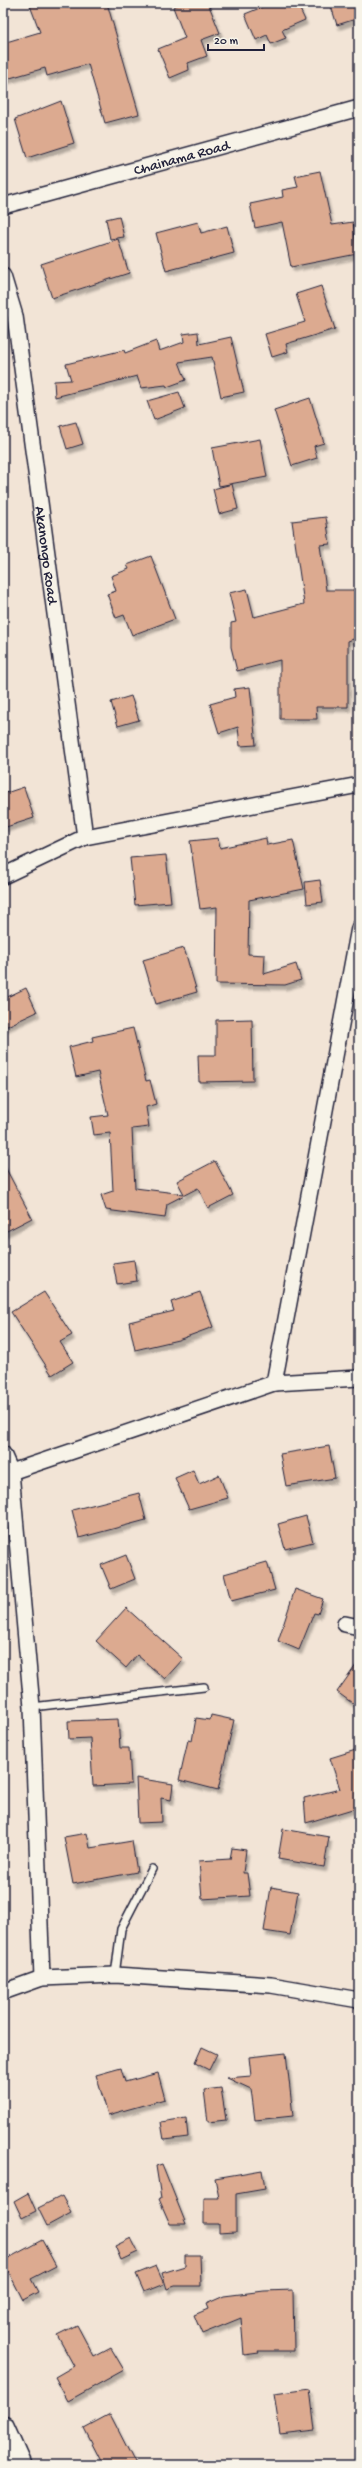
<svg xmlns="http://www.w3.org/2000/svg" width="362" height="2468" font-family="'Gochi Hand',sans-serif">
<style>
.building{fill:#dcaa90;stroke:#22223b;filter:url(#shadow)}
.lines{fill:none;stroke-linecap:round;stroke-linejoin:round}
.service-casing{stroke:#22223b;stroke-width:10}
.minor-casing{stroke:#22223b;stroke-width:18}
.secondary-casing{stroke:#22223b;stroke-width:24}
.service{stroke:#f7f3e8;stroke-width:7}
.minor{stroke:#f7f3e8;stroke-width:15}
.secondary{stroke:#f7f3e8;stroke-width:21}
.labels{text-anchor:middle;stroke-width:3;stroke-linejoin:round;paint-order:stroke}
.street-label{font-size:15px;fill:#22223b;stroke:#f7f3e8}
</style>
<defs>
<filter id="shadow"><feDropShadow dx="2.5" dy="4.5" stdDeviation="1" flood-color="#0004"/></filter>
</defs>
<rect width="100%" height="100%" fill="#f2e4d6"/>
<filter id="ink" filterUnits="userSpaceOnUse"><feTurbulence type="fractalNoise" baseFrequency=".025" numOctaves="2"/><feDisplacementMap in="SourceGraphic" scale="8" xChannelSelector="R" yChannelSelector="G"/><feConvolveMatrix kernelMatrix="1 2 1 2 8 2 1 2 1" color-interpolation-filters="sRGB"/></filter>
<g filter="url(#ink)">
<path class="building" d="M29 3H107L139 114 105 123 88 64 47 76 45 68 3 80V43L40 32Z
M182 3H208L220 33 201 40 207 56 188 63 189 70 170 78 158 49 185 38 173 7Z
M272 3H297L305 20 282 30 286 38 271 44 267 35 256 40 245 14Z
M330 3H359V18L337 25Z
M61 101 74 143 27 158 15 119Z
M320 171 332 225 353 222 357 254 291 267 282 222 255 228 250 204 283 197 282 190 298 187 295 176Z
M119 216 124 237 110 239 106 219Z
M198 222 201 233 227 226 234 253 166 271 156 233Z
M118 239 129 273 52 298 41 264Z
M321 286 335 329 286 344 288 352 272 357 265 334 305 322 296 294Z
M198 332 199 344 231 337 244 392 221 397 212 357 179 362 186 380 167 387 166 385 141 388 137 376 55 397 54 381 71 380 66 364 124 350 125 353 156 341 159 351 184 342 183 334Z
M179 392 185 408 154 420 147 401Z
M310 398 324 443 314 446 317 458 292 466 274 410Z
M76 422 83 444 67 449 60 426Z
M260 439 267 477 219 486 212 448Z
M232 484 238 509 219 514 213 489Z
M326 517 330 544 320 545 326 590H359V637L348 641V707H316L317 719H280V660L237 671 231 647V623L236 622 229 593 247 589 254 617 304 604 292 521Z
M151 556 175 619 132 635 124 615 116 618 107 594 116 591 111 576 129 569 127 565Z
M250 687 256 745 240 746 238 727 219 733 210 704 235 697 234 689Z
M131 696 139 720 118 726 111 702Z
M24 787 34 818 3 828V794Z
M218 838 220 848 266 838 267 845 293 840 304 889 249 900 248 954 265 955 264 974 296 964 301 980 285 985 216 984 217 907 200 909 190 841Z
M166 855 171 902 135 905 130 858Z
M320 880 323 902 307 904 305 882Z
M184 948 197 992 156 1004 143 960Z
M26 988 37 1012 3 1028V999Z
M252 1019 253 1081 199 1082 198 1055H216V1020Z
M133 1028 146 1081 150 1080 156 1104 146 1107 149 1127 132 1129 135 1188 184 1194 177 1181 215 1161 233 1195 208 1208 198 1188 167 1204 165 1218 106 1210 101 1195 113 1191 110 1133 94 1135 91 1117 108 1115 98 1072 76 1077 69 1047 93 1041 92 1037Z
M3 1163 32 1218 3 1233Z
M134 1260 137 1281 117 1284 113 1263Z
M44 1292 72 1335 60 1342 73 1362 52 1375 11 1312Z
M200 1292 213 1327 178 1340 135 1350 129 1322 174 1311 171 1302Z
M329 1446 335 1478 286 1486 280 1454Z
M193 1470 199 1484 219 1475 228 1498 189 1509 175 1478Z
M139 1493 146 1520 79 1538 72 1510Z
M306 1516 313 1542 285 1549 278 1524Z
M126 1555 135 1579 111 1589 101 1565Z
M267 1562 275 1590 231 1601 224 1574Z
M295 1589 323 1599 318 1614 314 1613 299 1650 278 1641Z
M126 1608 183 1659 165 1679 137 1655 126 1668 96 1641Z
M359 1661V1708L337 1692Z
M211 1715 234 1720 218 1790 179 1780 188 1740 192 1741 196 1718 210 1720Z
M118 1719 120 1748H129L131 1784 93 1786 90 1738 69 1739 68 1721Z
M359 1749V1807L306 1823 304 1798 340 1789 330 1758Z
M136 1778 173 1784 171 1800 161 1798 162 1822 138 1823Z
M283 1829 329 1837 324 1867 278 1859Z
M87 1833 90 1848 132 1841 137 1872 73 1884 64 1837Z
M232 1848 246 1850 243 1873H247L250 1896 202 1899 199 1861 230 1859Z
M271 1887 298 1892 290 1935 264 1931Z
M202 2047 217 2054 209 2070 195 2063Z
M286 2053 293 2116 255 2120 251 2089 227 2078 251 2076 249 2057Z
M121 2068 125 2082 158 2073 165 2099 108 2115 96 2075Z
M221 2088 226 2120 208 2122 204 2090Z
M186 2118 188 2137 164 2140 161 2122Z
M162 2164 186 2224H170L159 2199 161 2198 156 2166Z
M262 2170 265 2189 236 2194V2232L219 2233V2224H204V2198H219L215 2178Z
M28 2193 36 2211 22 2218 14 2201Z
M62 2196 71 2213 47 2226 38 2208Z
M131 2238 138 2252 121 2260 115 2246Z
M42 2240 56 2266 31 2279 38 2292 23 2300 3 2261Z
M185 2255H200L201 2286H175L167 2289 162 2273 185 2266Z
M156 2266 164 2284 144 2292 136 2274Z
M293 2290 294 2351H258L259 2353 244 2355 241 2318 202 2334 194 2315 208 2309 206 2304 224 2296 264 2291Z
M77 2325 94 2357 111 2348 124 2370 68 2401 55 2377 74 2366 57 2335Z
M310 2389 315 2430 280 2434 274 2394Z
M110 2414 136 2465H103L84 2428Z"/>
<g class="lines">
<defs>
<path id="service" d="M32 1707 204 1687
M115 1975 121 1929 152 1869"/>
<g id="minor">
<path id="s1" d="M3 206 359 108"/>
<path id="s2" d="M3 276 15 316 85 837"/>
<path d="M3 876 85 837 359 785"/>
<path d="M274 1383 359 928"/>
<path d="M3 1454 11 1472 32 1707 42 1978"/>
<path d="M11 1472 274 1383 359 1378"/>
<path d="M345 1624 359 1627"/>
<path d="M3 1992 42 1978 115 1975 271 1985 359 2000"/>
</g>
<path id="secondary" d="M3 2427 20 2465"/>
</defs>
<use href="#service" class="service-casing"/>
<use href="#minor" class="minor-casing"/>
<use href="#secondary" class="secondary-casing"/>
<use href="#service" class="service"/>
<use href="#minor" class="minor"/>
<use href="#secondary" class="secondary"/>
</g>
</g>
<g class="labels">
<g class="street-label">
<text dy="5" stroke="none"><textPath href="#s1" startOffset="185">Chainama Road</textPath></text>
<text dy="5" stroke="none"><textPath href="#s2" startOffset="283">Akanongo Road</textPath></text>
</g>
</g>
<rect width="362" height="2468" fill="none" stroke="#f7f3e8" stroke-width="16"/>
<rect x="8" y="8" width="346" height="2452" fill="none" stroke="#22223b" stroke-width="1.5" filter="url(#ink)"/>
<path d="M208 44v6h56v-6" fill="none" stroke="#22223b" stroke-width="2"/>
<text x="214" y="44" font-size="12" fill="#22223b" stroke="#f7f3e8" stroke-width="3" paint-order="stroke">20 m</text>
</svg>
